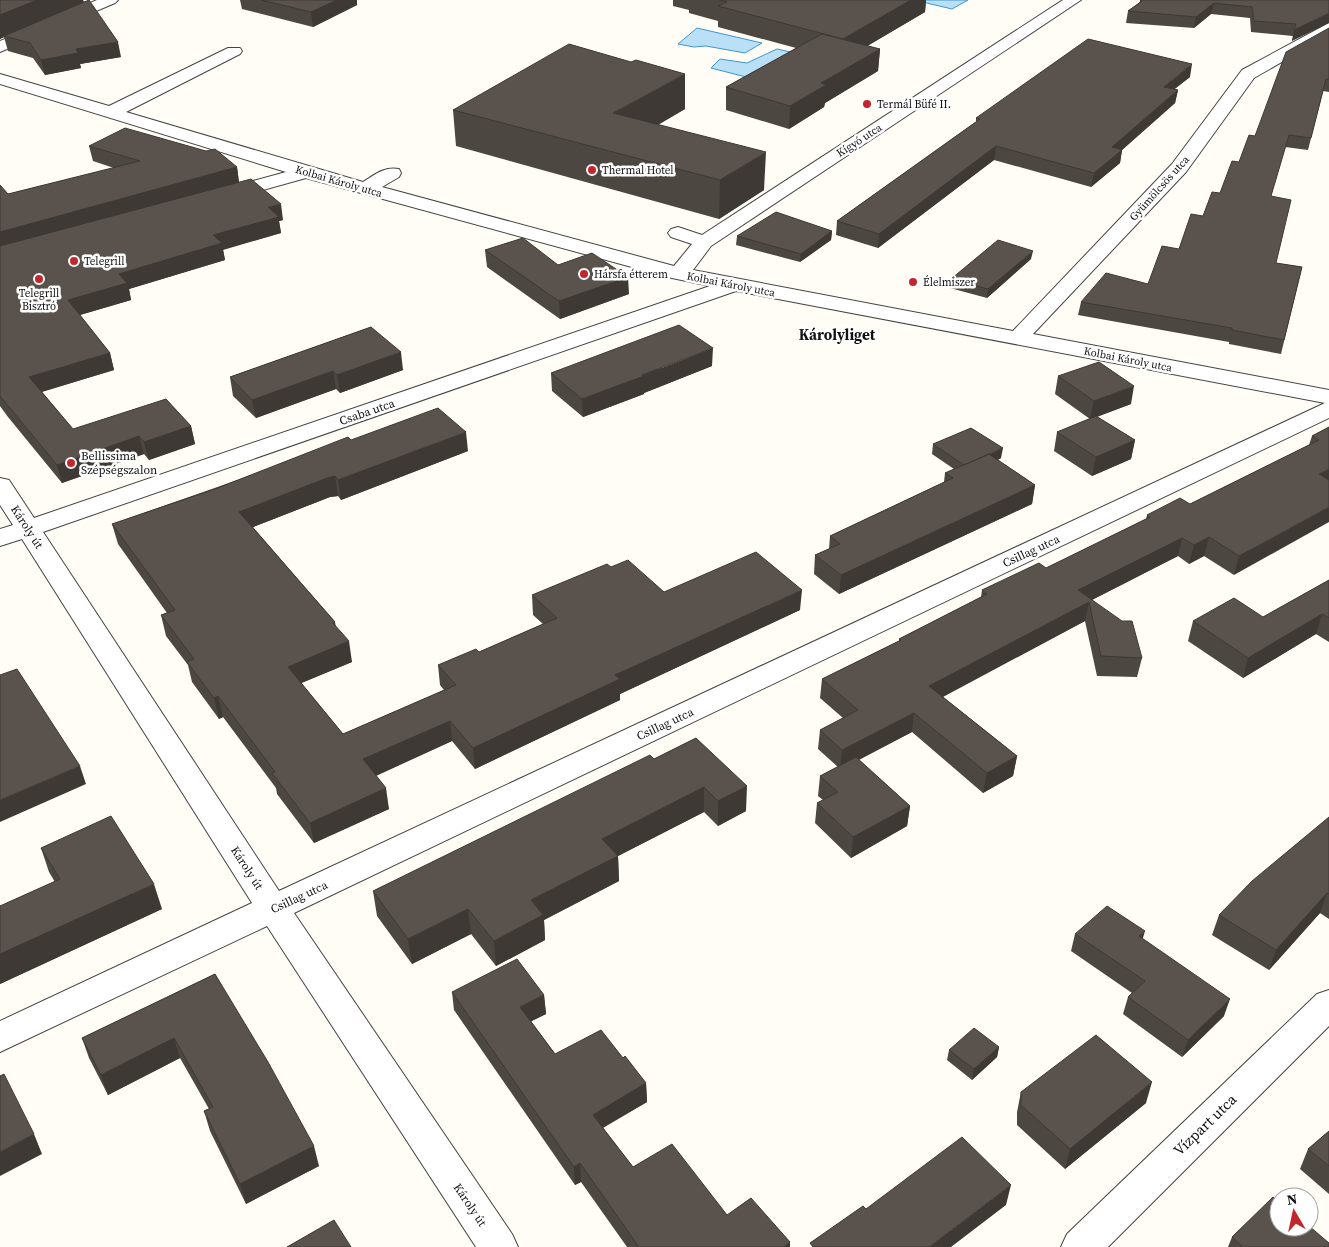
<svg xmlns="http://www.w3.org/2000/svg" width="1329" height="1247" font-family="'Source Serif 4',serif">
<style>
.water{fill:#b9e0f7;stroke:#3f96cf}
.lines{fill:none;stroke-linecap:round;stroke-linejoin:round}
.minor-casing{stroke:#444;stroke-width:2}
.minor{fill:#fff;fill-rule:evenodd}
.wall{fill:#4d4742}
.shaded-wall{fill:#3f3936}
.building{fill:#5a524d;stroke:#3f3936}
.poi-dot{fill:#c4262e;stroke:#fff;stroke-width:2}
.labels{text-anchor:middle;stroke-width:5;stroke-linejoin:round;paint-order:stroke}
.far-poi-label{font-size:11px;fill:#111;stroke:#fff;text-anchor:start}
.far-street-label{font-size:11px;fill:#111;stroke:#fff}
.street-label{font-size:12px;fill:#111;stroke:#fff}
.poi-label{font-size:12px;fill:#111;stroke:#fff;text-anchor:start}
.far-district-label{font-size:15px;font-weight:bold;fill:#111;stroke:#fff}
.near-street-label{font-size:15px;fill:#111;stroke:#fff}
</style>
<rect width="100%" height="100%" fill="#fffdf5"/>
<path class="water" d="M914 0H968L952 9Z
M697 28 762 43 745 53 706 46 694 47 678 44Z
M777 49 804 55 746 77 711 68 720 59 747 63Z"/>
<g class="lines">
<defs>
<path id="minor" d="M97 0H118L115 3 0 52V41Z
M1063 0H1081L711 246 693 270 1013 331 1172 164 1242 70 1329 23V35L1254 78 1186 172 1033 334 1329 390V418L294 913 512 1234 518 1247H476L267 926 0 1052V1021L252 903 22 539 0 546V529L13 525 0 505V478L9 480 34 518 710 286 672 278 306 178 223 201 216 199 213 195 216 191 286 172 0 84V74L109 106 228 48H240L242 51 240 54 126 112 363 182C374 175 385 166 399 169L401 173 399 177 382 187 674 266 692 244 671 237 668 233 671 229 678 227 702 235ZM736 291 1325 403 279 891 43 532Z
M1329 990V1026L1108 1247H1061L1067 1234 1317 994Z"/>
</defs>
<use href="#minor" class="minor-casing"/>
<use href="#minor" class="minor"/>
</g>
<path class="wall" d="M0 0H83L84 2 121 57 80 64 81 68 45 75 33 58 8 51 4 37 0 39Z
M240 0H357V5L313 27 242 9Z
M673 0H926L925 12 867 46 880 49 878 71 825 103 824 107 789 129 726 110V87L796 48 718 27V21L689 13V10L673 6Z
M1329 0 1292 41 1293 36 1251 32 1250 18 1211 14 1194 28 1126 23 1128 11 1139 3 1140 1Z
M1329 28V92L1323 91 1308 150 1285 147 1271 196 1276 263 1302 267 1281 354 1229 344V342L1078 315 1081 302 1148 284 1179 249 1220 193 1255 136Z
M1190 77 1174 89 1178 90 1175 103 1122 150 1120 163 1091 187 994 160 878 248 836 235 837 221 976 122V118Z
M685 109 658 125 764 190 719 219 456 146 453 110Z
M89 146 237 167 239 182 283 220 279 221 281 233 223 249 225 260 129 289 131 300 80 315 110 353 114 370 42 392 73 429 191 426 195 444 149 460 144 454 62 483 8 417 0 406V185L8 194 114 168 93 161Z
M832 231 831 240 800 262 736 245 737 236Z
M485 250 558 265 629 294 560 319 487 267Z
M1031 259 987 298 950 288 951 279Z
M371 327 403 370 340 393 336 389 256 418 233 396 230 377Z
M712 366 644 393V394L583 417 552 391 551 373Z
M1058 376 1131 404 1097 417 1135 440 1131 459 1092 476 1054 451 1057 432 1090 419 1055 394Z
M1329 427 1234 575 1204 556 1189 564 1178 556 1092 600 1142 658 1137 677 1097 676 1085 621 943 697 1017 756 1013 776 983 793 912 732 859 760 910 806 907 826 851 858 815 823 817 803 823 800 818 796 820 776 838 767 818 749 820 730 843 718 820 698 822 679 899 641V639L981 597 982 590 1046 568 1146 519 1147 515 1190 504 1309 445 1312 436Z
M351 440 468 451 341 500 338 496 330 497 253 527 335 622 336 627 352 662 301 683 343 734 444 690 440 685 438 665 479 652 543 624 533 615 532 595 611 567 664 592 800 610 620 694V700L475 769 452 741 376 776 389 809 314 843 277 794 276 788 223 717 219 719 192 682 188 665 166 636 161 615 167 613 118 544 112 524Z
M933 444 1001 458 998 460 1035 485 1032 504 839 594 814 574 815 555 829 549 830 536 944 482 945 473 954 469 932 454Z
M1329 580V642L1316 634 1243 678 1188 641 1193 621 1263 617Z
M696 738 746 811 718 826 704 812 618 856 619 881 544 920 545 940 496 966 471 934 412 964 377 916 373 891 654 759Z
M1329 817V919L1320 913 1269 970 1212 935 1219 915Z
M41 848 162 909 0 984V906L55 882 49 872Z
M1075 934 1143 939 1224 1016 1182 1057 1123 1014 1128 997 1132 993 1071 951Z
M215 974 319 1166 246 1204 210 1131 204 1111 209 1109 180 1058 108 1095 89 1058 82 1038Z
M452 992 544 995 546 1014 531 1021 555 1054 623 1058 646 1083 647 1102 603 1128 633 1167 727 1215 790 1242V1247H627L581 1182 575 1185 454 1010Z
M999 1047 997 1057 972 1080 947 1060 949 1050Z
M1021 1092 1146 1103 1065 1169 1017 1125V1112Z
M1329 1131V1194L1300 1169 1308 1149Z
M1232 1237 1329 1247H1228Z"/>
<path class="shaded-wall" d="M37 0H83L84 3 4 36V37L0 39V15Z
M337 0H357V5L313 27 311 12Z
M911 0H926L925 12 842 61 843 39Z
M1214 3 1211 14 1194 28 1196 17Z
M1329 13V23L1292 41 1294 30Z
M118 42 121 57 80 64 81 68 45 75 41 60 76 49Z
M880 49 878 71 825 103 824 107 789 129 790 106 821 83Z
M1192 64 1190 77 1161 100 1164 87Z
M685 74V109L614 150 613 113Z
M1178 90 1175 103 1122 150 1120 163 1091 187 1094 173 1112 147Z
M996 146 994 160 878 248 879 234Z
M766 152 764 190 719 219 720 180Z
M237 167 239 183 0 249V232Z
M281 204 283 220 279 221 281 233 223 250 225 260 129 289 131 300 73 317 68 300 119 274 213 235 268 207Z
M832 231 831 240 800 262 801 254Z
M1033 251 1031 259 987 298 988 289Z
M628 277 629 294 560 319 559 301Z
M713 348 712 366 644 393V394L583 417 582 399Z
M401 352 403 370 340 393 337 375Z
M110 353 114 370 34 394 29 377Z
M333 371 336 389 256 418 252 400Z
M1134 386 1131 404 1090 419 1094 401Z
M191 426 195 444 149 460 144 442Z
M466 432 468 451 341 500 338 480Z
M139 436 144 454 62 483 57 465Z
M1135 440 1131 459 1092 476 1096 457Z
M1003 448 1001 458 963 475 965 465Z
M1329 469V485L1319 474Z
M335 476 338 496 330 497 243 531 239 512 327 478Z
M1035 485 1032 504 839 594 841 575Z
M1329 507V522L1234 575 1239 556Z
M1209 537 1204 556 1189 564 1194 545Z
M1182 538 1178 556 1074 609 1078 590Z
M802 590 800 610 620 694V700L475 769 473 748 615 675Z
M1089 602 1085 621 927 705 929 686Z
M1322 614 1316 634 1243 678 1248 658Z
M349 641 352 662 292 687 288 667Z
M218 696 223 717 219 719 214 698Z
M914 713 912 732 840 769 842 750Z
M450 721 452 741 366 780 363 759Z
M1017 756 1013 776 983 793 987 773Z
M80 766 86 784 0 822V800Z
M747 786 746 811 718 826V801Z
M704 787V812L618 856 619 881 544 920 545 940 496 966 494 941 531 900 602 839Z
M386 788 389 809 314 843 310 823Z
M910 806 907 826 851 858 853 837Z
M154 884 162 909 0 984V954Z
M1327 893 1320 913 1269 970 1276 950Z
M468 909 471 934 412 964 408 939Z
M1145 931 1140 948 1139 936Z
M544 995 546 1014 522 1026 520 1007Z
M1230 999 1224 1016 1182 1057 1188 1040Z
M174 1038 180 1058 108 1095 101 1075Z
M999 1047 997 1057 972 1080 974 1069Z
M1152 1082 1146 1103 1065 1169 1070 1149Z
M646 1083 647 1102 593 1133V1115Z
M34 1134 42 1154 0 1176V1152Z
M314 1146 319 1166 246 1204 240 1184Z
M580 1163 581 1182 575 1185 574 1167Z
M1011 1185 1006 1205 951 1247H929Z
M790 1242V1247H784Z"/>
<path class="building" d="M0 0H37L0 15Z
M89 0 118 42 76 49 78 53 41 60 30 43 4 36Z
M261 0H337L311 12Z
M719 0H911L843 39 718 6 727 2Z
M1141 0H1329V13L1294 30 1296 24 1254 21 1252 7 1214 3 1196 17 1128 11 1142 1H1140Z
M1329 28V79H1326L1311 138 1289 135 1271 196 1291 200 1276 263 1302 267 1284 340 1232 330V328L1081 302 1106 273 1148 284 1162 246 1179 249 1191 214 1203 216 1212 192 1220 193 1232 161 1239 162 1249 135 1255 136 1286 52Z
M822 34 880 49 821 83 826 85 790 106 726 87Z
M1088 39 1192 64 1164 87 1178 90 1112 147 1122 150 1094 173 996 146 879 234 837 221 980 119 976 118Z
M569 44 631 62 636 60 685 74 613 113 766 152 720 180 453 110Z
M125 128 206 151 215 149 237 167 0 232V185L8 194 140 161 89 146Z
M251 179 281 204 268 207 279 217 213 235 222 243 119 274 127 283 68 300 110 353 29 377 73 429 166 399 191 426 144 442 139 436 57 465 0 396V246Z
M776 212 832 231 801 254 737 236Z
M523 238 558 265 592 253 628 277 559 301 485 250Z
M998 240 1033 251 988 289 951 279Z
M679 325 713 348 642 375 644 376 582 399 551 373Z
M371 327 401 352 337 375 333 371 252 400 230 377Z
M1099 362 1134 386 1094 401 1058 376Z
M438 408 466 432 338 480 335 476 327 478 239 512 335 622 333 623 349 641 288 667 343 734 456 685 438 665 476 649 479 652 557 618 532 595 607 564 611 567 628 560 664 592 756 552 802 590 615 675 620 679 473 748 450 721 363 759 386 788 310 823 272 773 275 772 218 696 214 698 187 662 194 659 161 615 175 610 112 524 215 489 348 437 351 440Z
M1096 416 1135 440 1096 457 1057 432Z
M1329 427V469L1319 474 1329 480V507L1239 556 1209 537 1194 545 1182 538 1078 590 1122 621H1132L1142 658 1101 656 1089 602 929 686 1017 756 987 773 914 713 842 750 820 730 858 710 822 679 901 640 899 639 987 594 982 590 1039 563 1046 568 1150 517 1147 515 1180 498 1190 504 1319 440 1312 436Z
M971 428 1003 448 964 465 933 444Z
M989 454 1035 485 841 575 815 555 840 544 830 536 953 478 945 473Z
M1329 580V618L1322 614 1248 658 1193 621 1234 598 1263 617Z
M17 669 80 766 0 800V675Z
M696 738 747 786 718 801 704 787 602 839 618 856 531 900 543 915 494 941 468 909 408 939 373 891 650 755 654 759Z
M856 757 910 806 853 837 817 803 838 792 820 776Z
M111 816 154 884 0 954V906L60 879 41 848Z
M1329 817V894L1327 893 1276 950 1219 915 1252 881Z
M1107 906 1145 931 1139 936 1230 999 1188 1040 1128 997 1145 981 1075 934Z
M517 959 544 995 520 1007 555 1054 601 1030 623 1058 625 1056 646 1083 593 1115 633 1167 672 1144 727 1215 751 1198 790 1242 784 1247H639L580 1163 574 1167 452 992Z
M215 974 268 1062 314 1146 240 1184 204 1111 213 1107 174 1038 101 1075 82 1038Z
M974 1028 999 1047 974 1069 949 1050Z
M1096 1035 1152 1082 1070 1149 1021 1105V1092Z
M4 1074 34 1134 0 1152V1076Z
M1329 1131V1166L1308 1149Z
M962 1137 1011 1185 929 1247H813L810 1243 863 1206 866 1209Z
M1273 1197 1279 1202V1227L1309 1226 1329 1243V1247H1243L1232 1237Z
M334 1220 351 1247H287Z"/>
<g class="poi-dot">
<circle cx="867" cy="104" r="5"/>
<circle cx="592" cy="170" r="5"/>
<circle cx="74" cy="261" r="5"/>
<circle cx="584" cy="274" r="5"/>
<circle cx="39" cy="279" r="5"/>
<circle cx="913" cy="282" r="5"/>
<circle cx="71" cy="463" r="5"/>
</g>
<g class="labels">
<g class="far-poi-label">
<text x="877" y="108">Termál Büfé II.</text>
<text x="602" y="174">Thermal Hotel</text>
<text x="84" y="265">Telegrill</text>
<text x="594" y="278">Hársfa étterem</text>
<text x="923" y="286">Élelmiszer</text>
<text x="39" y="297" text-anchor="middle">Telegrill<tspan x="39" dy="13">Bisztró</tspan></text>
</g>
<g class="far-street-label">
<text transform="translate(859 140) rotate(-33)" y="4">Kígyó utca</text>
<text transform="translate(339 181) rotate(16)" y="4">Kolbai Károly utca</text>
<text transform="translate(1159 188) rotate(-48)" y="4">Gyümölcsös utca</text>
<text transform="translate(731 284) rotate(11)" y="4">Kolbai Károly utca</text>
<text transform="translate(1128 359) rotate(11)" y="4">Kolbai Károly utca</text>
</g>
<g class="street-label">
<text transform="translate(367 412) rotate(-19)" y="4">Csaba utca</text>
<text transform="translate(27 527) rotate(57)" y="4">Károly út</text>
<text transform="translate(1031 551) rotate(-25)" y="4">Csillag utca</text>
<text transform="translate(665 724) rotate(-25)" y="4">Csillag utca</text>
<text transform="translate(247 868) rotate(57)" y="4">Károly út</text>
<text transform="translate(299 897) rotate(-25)" y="4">Csillag utca</text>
<text transform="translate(470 1205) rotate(56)" y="4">Károly út</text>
</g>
<g class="poi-label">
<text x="81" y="460">Bellissima<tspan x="81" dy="14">Szépségszalon</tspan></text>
</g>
<g class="far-district-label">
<text x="837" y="340">Károlyliget</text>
</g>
<g class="near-street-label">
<text transform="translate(1205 1125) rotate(-44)" y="5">Vízpart utca</text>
</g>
</g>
<g transform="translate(1294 1212) rotate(351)"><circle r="24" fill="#ffffff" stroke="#a0a0a0"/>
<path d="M0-4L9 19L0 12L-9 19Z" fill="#c4262e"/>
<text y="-8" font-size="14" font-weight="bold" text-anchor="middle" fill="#111111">N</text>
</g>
</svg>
